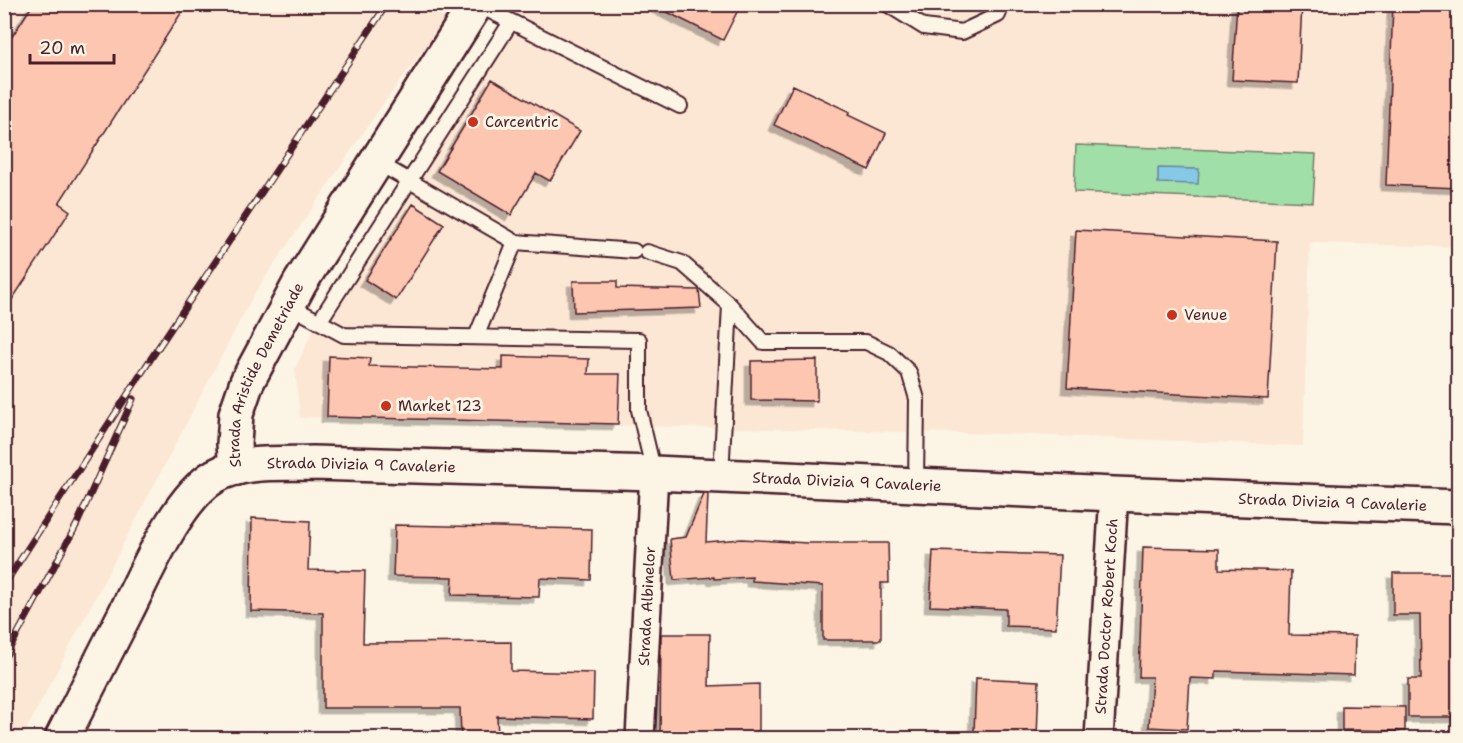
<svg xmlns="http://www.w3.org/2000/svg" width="1463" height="743" font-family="'Shantell Sans',sans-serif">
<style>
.built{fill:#fce7d5}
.green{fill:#a0dfa7;stroke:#757f69;stroke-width:1.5}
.water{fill:#85c9e6;stroke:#6d859b;stroke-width:1.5}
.building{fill:#fdc6b1;stroke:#4a1f2b;stroke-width:1.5;filter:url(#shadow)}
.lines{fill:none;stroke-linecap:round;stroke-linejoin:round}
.lane-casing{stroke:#4a1f2b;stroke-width:18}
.street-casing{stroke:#4a1f2b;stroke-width:32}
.secondary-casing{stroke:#4a1f2b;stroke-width:38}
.primary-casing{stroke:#4a1f2b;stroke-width:38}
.lane{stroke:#fcf5e5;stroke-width:14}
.street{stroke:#fcf5e5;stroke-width:27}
.secondary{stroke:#fcf5e5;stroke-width:33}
.primary{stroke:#fcf5e5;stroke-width:33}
.rail-casing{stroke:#4a1f2b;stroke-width:7}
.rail{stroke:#fcf5e5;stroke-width:4.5;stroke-dasharray:14;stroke-linecap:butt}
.poi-dot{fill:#c8321e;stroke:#fcf5e5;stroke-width:2}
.labels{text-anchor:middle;stroke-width:6;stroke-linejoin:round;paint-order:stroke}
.poi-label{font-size:15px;fill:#4a1f2b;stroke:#fcf5e5;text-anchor:start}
.street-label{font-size:15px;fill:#4a1f2b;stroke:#fcf5e5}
</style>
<defs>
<filter id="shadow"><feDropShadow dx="-5.5" dy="5.5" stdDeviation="0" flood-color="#0004"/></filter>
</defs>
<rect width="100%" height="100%" fill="#fcf5e5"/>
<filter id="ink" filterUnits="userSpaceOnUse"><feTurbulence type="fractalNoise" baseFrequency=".0167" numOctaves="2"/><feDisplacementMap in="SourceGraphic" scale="12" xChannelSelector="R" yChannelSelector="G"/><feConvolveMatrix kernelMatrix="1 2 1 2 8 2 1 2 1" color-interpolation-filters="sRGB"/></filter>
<g filter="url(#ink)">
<path class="built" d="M4 5H457L380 108 253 296 22 738H4Z
M517 5H1458V247L1310 243 1303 446 1001 434 674 427 327 417 300 418 295 369 321 312 441 118Z"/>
<path class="green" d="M1076 145 1316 154 1313 202 1074 192Z"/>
<path class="water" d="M1158 168 1199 169 1198 184 1158 183Z"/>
<path class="building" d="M33 4H187L59 203 70 211 4 312V49Z
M651 4H741L723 40Z
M1237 4H1302L1298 83 1232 80Z
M1393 4H1458V188L1386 185Z
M492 79 580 131 550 181 536 173 511 215 437 171Z
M793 85 850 112 848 115 886 133 869 170 774 125Z
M413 204 444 224 396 300 365 280Z
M1076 230 1277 241 1268 399 1067 388Z
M573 281H617V288L699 290 701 308 574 312Z
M329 356 370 358 369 366 503 369V356L589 359 588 374H620L618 424 327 417Z
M817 360V401L751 400V361Z
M704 494H708L706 542 742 539 807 543H888L889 583H881V640H823V586L752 581V577L714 579V577L674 580 670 539 686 537Z
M252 518 310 521 308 570 365 571 363 643 511 642V671L594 673 593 719 497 716 498 738H461L460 708H323V613L251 611Z
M395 525 592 529 591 580 540 578 539 597 452 595 453 577 393 576Z
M1143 547 1219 549V569L1291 571 1289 635 1355 636 1354 675 1216 671V679L1190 678 1187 729 1149 727 1152 677H1139Z
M933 551 1060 555 1056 628 1006 626V609L930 606Z
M1393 573H1458V717H1408V679H1421L1420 615H1393Z
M661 634H710L709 686 759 684V730L747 738H660Z
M976 678 1039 681 1037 738H1005L1003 734 974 732Z
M1342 706 1405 707V731L1342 730Z"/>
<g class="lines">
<defs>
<path id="lane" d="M476 4 680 106
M887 4 924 27 962 32 998 15 1002 4
M375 161 515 242 634 251
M647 252 682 263 730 305 763 342H866L889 353 909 372 917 399 916 485
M288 305 344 335 639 340V410L654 473
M319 322 511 22
M476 337 515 242
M721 476 730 305"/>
<g id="street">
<path id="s1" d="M640 738 654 473"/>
<path id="s2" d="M1099 738 1114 494"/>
</g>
<g id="secondary">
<path id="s3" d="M236 468 234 444 236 414 247 382 300 283 476 4"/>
</g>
<g id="primary">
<path id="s4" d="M62 738C83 696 105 654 126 612 146 573 177 498 215 476 243 460 281 464 313 463L654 473 1114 494 1458 507"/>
</g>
</defs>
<use href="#lane" class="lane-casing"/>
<use href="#street" class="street-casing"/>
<use href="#secondary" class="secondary-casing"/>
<use href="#primary" class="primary-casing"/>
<use href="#lane" class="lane"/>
<use href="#street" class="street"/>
<use href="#secondary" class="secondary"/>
<use href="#primary" class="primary"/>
<defs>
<path id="rail" d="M4 585 150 360 387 4
M4 659 77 524 133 399"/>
</defs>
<use href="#rail" class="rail-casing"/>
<use href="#rail" class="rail"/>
</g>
</g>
<g class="poi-dot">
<circle cx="473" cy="122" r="6"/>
<circle cx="1172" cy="315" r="6"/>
<circle cx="386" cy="406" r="6"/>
</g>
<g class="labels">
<g class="poi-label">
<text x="485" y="127">Carcentric</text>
<text x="1184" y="320">Venue</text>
<text x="398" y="411">Market 123</text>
</g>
<g class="street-label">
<text dy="5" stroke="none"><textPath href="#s3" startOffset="100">Strada Aristide Demetriade</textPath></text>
<text dy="5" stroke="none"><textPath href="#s4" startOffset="454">Strada Divizia 9 Cavalerie</textPath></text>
<text dy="5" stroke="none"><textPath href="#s4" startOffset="940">Strada Divizia 9 Cavalerie</textPath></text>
<text dy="5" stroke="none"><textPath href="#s4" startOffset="1426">Strada Divizia 9 Cavalerie</textPath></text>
<text dy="5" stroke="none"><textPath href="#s1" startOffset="132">Strada Albinelor</textPath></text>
<text dy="5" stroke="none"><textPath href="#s2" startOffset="122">Strada Doctor Robert Koch</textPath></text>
</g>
</g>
<rect width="1463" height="743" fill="none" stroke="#fcf5e5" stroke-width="24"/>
<rect x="12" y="12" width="1439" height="719" fill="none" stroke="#4a1f2b" stroke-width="2" filter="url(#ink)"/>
<path d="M30 54v9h84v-9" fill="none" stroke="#4a1f2b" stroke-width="3"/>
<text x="39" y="54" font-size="18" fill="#4a1f2b" stroke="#fcf5e5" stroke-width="4.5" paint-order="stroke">20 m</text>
</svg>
